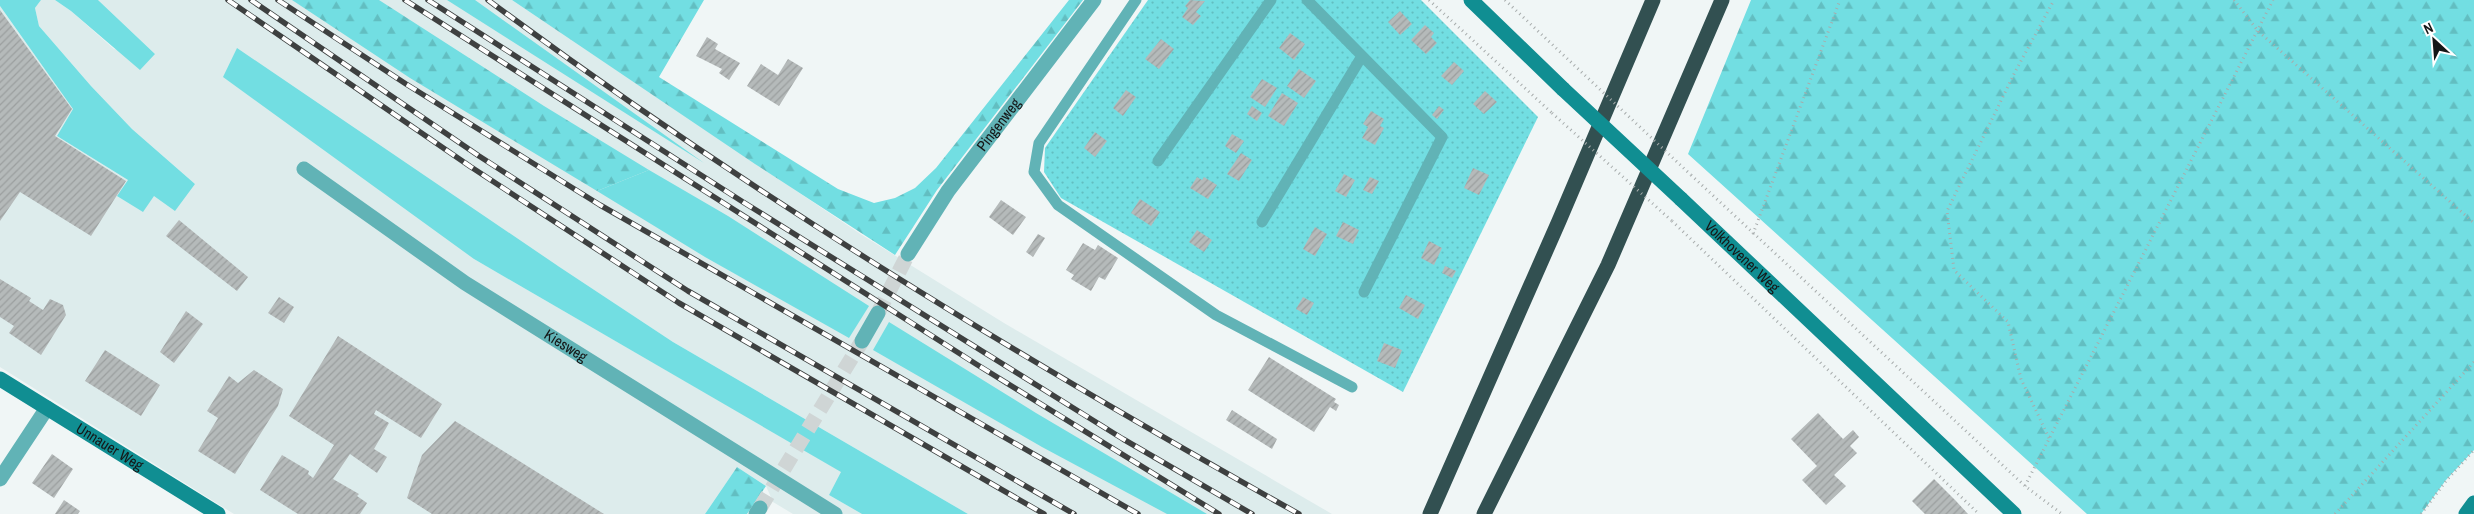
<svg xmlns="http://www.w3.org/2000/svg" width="2474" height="514" font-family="'Archivo Narrow',sans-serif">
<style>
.built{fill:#ddecec}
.grass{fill:#72dee2}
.forest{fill:url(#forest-firs)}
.garden{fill:url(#garden-dots)}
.building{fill:url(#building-hatch)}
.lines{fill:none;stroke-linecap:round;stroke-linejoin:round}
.street-tunnel{stroke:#cfd5d5;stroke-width:15;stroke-dasharray:15 8;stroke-linecap:butt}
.path{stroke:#a7acac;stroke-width:3;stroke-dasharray:1 4;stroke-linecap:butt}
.lane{stroke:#61b3b6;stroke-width:11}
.street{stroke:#61b3b6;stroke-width:15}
.secondary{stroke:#108e92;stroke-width:15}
.highway{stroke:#325051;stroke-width:15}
.rail-casing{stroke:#3e4040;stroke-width:5.5}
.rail{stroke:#fff;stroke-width:4;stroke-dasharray:11;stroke-linecap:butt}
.path-bridge{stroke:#a7acac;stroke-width:3;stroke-dasharray:1 4;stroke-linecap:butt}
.secondary-bridge{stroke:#108e92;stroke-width:15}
.labels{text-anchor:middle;stroke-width:5;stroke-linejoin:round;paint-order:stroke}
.street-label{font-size:15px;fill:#151717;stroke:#fff}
</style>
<defs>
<pattern id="forest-firs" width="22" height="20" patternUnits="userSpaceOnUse" patternTransform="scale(1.25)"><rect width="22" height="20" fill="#72dee2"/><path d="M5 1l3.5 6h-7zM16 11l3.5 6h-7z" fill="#62bec1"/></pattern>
<pattern id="garden-dots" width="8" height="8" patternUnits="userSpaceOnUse" patternTransform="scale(1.25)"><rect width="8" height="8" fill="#72dee2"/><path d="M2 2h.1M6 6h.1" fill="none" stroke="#62bec1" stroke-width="1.8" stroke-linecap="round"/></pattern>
<pattern id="building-hatch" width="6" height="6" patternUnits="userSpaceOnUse" patternTransform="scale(1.25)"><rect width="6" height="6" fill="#b5baba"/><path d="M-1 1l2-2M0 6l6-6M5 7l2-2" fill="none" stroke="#9b9f9f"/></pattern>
</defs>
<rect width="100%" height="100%" fill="#f0f6f6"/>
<path class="built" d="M41 0H55L71 11 114 49 155 54 98 0H512L862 235 1004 323 1332 514H968L673 342 558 266 474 259 842 472 829 495 862 514H793L773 502 766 486 737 467 705 514H234L0 367V6L73 109 57 136 154 196 195 184 132 129 91 86 39 26 35 8Z"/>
<path class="grass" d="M0 0H41L35 8 39 26 91 86 132 129 195 184 175 211 154 196 143 212 117 196 128 180 57 136 73 109 0 6Z
M55 0H98L155 54 140 70 71 11Z
M447 0H475L704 163Z
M237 48 558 266 673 342 968 514H862L829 495 841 472 474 259 223 77Z
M649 170 728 216 869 306 849 338 705 257 597 191Z
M889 322 1036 413 1207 514H1167L1042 447 873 350Z"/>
<path class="forest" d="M292 0H379L544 106 649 170 597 191 410 78Z
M512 0H704L659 77 838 189 874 203 895 198 915 188 936 168 1069 0H1083L937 190 895 255 755 164Z
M1751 0H2474V450L2446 480 2421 514H2087L1688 154Z
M737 467 766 486 747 514H705Z"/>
<path class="garden" d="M1148 0H1421L1538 117 1403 392 1061 198 1044 172 1045 148Z"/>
<path class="building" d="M1190 0 1205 1 1196 12 1201 16 1193 25 1182 17 1188 8 1185 6Z
M0 10 72 109 55 136 126 181 91 236 20 192 0 221Z
M1400 11 1412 24 1400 35 1388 22Z
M1425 25 1434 33 1431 37 1437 43 1426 54 1411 40Z
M1290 33 1305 44 1294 60 1279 48Z
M707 37 718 44 715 49 740 63 729 80 719 73 722 69 696 56Z
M1161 39 1174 49 1159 69 1145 59Z
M788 59 803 68 779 106 747 86 761 64 778 75Z
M1454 62 1464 71 1452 85 1441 76Z
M1299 69 1316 81 1304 98 1287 86Z
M1262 79 1277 88 1265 107 1250 97Z
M1126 90 1136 97 1123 116 1113 108Z
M1485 91 1497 102 1484 114 1473 104Z
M1282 93 1298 103 1284 126 1268 116Z
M1252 106 1262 113 1257 121 1247 114Z
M1439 106 1444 110 1437 119 1432 115Z
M1371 111 1384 119 1380 126 1384 128 1375 145 1362 138 1368 127 1363 124Z
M1095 132 1107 141 1095 157 1084 148Z
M1232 134 1244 141 1236 153 1225 146Z
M1241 153 1252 160 1239 181 1227 174Z
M1473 168 1489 175 1479 195 1464 188Z
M1344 174 1355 180 1346 197 1335 191Z
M1197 177 1202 180 1204 177 1217 185 1208 199 1190 188Z
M1370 177 1379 181 1372 194 1363 190Z
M1140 199 1160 212 1151 226 1131 213Z
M1001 200 1026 217 1013 235 989 217Z
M179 220 248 277 237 291 166 236Z
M1343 222 1359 230 1353 244 1336 236Z
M1315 227 1327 234 1315 256 1303 249Z
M1197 230 1212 240 1204 252 1189 242Z
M1038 234 1045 238 1033 257 1026 252Z
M1429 241 1442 248 1434 265 1421 258Z
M1083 243 1095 250 1098 245 1118 258 1105 280 1099 277 1091 291 1071 279 1074 275 1066 270Z
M1445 266 1456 271 1452 278 1442 273Z
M0 279 31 298 29 301 43 310 50 299 63 305 66 315 41 355 9 333 14 326 0 317Z
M1406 295 1425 305 1418 319 1399 308Z
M279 297 294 307 284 323 268 313Z
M1303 297 1314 303 1307 315 1296 309Z
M186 311 203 324 174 363 160 352Z
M338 336 442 404 421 438 376 410 374 414 389 423 374 449 387 457 377 473 350 454 333 479 359 494 357 496 367 503 360 514H298L260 490 282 455 309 471 308 474 313 478 334 445 289 416Z
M1384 343 1402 350 1395 368 1377 361Z
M105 350 160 385 141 416 85 381Z
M1269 357 1336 399 1334 402 1339 405 1336 411 1330 407 1314 432 1248 390Z
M254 370 283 389 278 406 235 474 198 451 218 418 207 411 229 376 238 383Z
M1232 410 1277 439 1272 449 1226 420Z
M1818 413 1843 439 1853 430 1859 437 1850 446 1857 453 1834 475 1846 486 1826 505 1802 480 1817 466 1791 439Z
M455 421 604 514H432L407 498 422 455Z
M52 454 73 469 54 498 32 483Z
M1934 479 1956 501 1968 514H1925L1912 501Z
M64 500 80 511 78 514H55Z"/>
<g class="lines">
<path class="street-tunnel" d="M878 313 908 254
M760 508 862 341"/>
<path class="path" d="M1429 0 1552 113
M1505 0 1574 65
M2234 0 2258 31 2474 223
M1691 175 2025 486 2062 514
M1672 221 1979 514
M1753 234 1840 0
M2049 438 2021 379 2008 322 1954 270 1947 211 2015 72 2054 0
M2025 486 2273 0
M2335 514 2474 362
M2421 514 2446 481 2474 450"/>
<path class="lane" d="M1136 0 1039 143 1034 172 1058 205 1216 315 1352 387
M1307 0 1442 137 1364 292
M1158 161 1271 0
M1262 222 1362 56"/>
<g class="street">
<path id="s1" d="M304 169 465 283 835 514"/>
<path id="s2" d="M908 254 948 191 1094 0"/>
<path d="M862 341 878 313"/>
<path d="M0 479 47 408"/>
<path d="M756 514 760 508"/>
</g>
<g class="secondary">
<path d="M1471 0 1563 89"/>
<path id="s3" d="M1681 199 2014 514"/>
<path id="s4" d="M0 379 218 514"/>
<path d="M2466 514 2474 503"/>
</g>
<path class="highway" d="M1430 514 1559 221 1653 0
M1484 514 1608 265 1722 0"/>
<defs>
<path id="rail" d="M228 0 471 167 679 303 1044 514
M251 0 479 156 688 291 1074 514
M278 0 406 84 600 205 1138 514
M405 0 976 364 1219 514
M428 0 743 202 1123 439 1252 514
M488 0C745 191 1020 358 1299 514"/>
</defs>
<use href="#rail" class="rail-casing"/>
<use href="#rail" class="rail"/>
<path class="path-bridge" d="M1574 65 1691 175
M1552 113 1672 221"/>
<path class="secondary-bridge" d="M1563 89 1681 199"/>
</g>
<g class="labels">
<g class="street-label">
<text dy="5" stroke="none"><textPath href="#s2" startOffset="158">Pingenweg</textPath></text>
<text dy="5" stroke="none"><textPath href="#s3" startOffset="84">Volkhovener Weg</textPath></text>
<text dy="5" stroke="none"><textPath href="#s1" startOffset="316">Kiesweg</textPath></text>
<text dy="5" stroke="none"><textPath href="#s4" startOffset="129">Unnauer Weg</textPath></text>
</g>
</g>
<g transform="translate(2434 40) rotate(334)" stroke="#ffffff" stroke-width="4" paint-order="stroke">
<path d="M0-4L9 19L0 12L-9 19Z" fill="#151717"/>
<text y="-8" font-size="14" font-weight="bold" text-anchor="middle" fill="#151717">N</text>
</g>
</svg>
